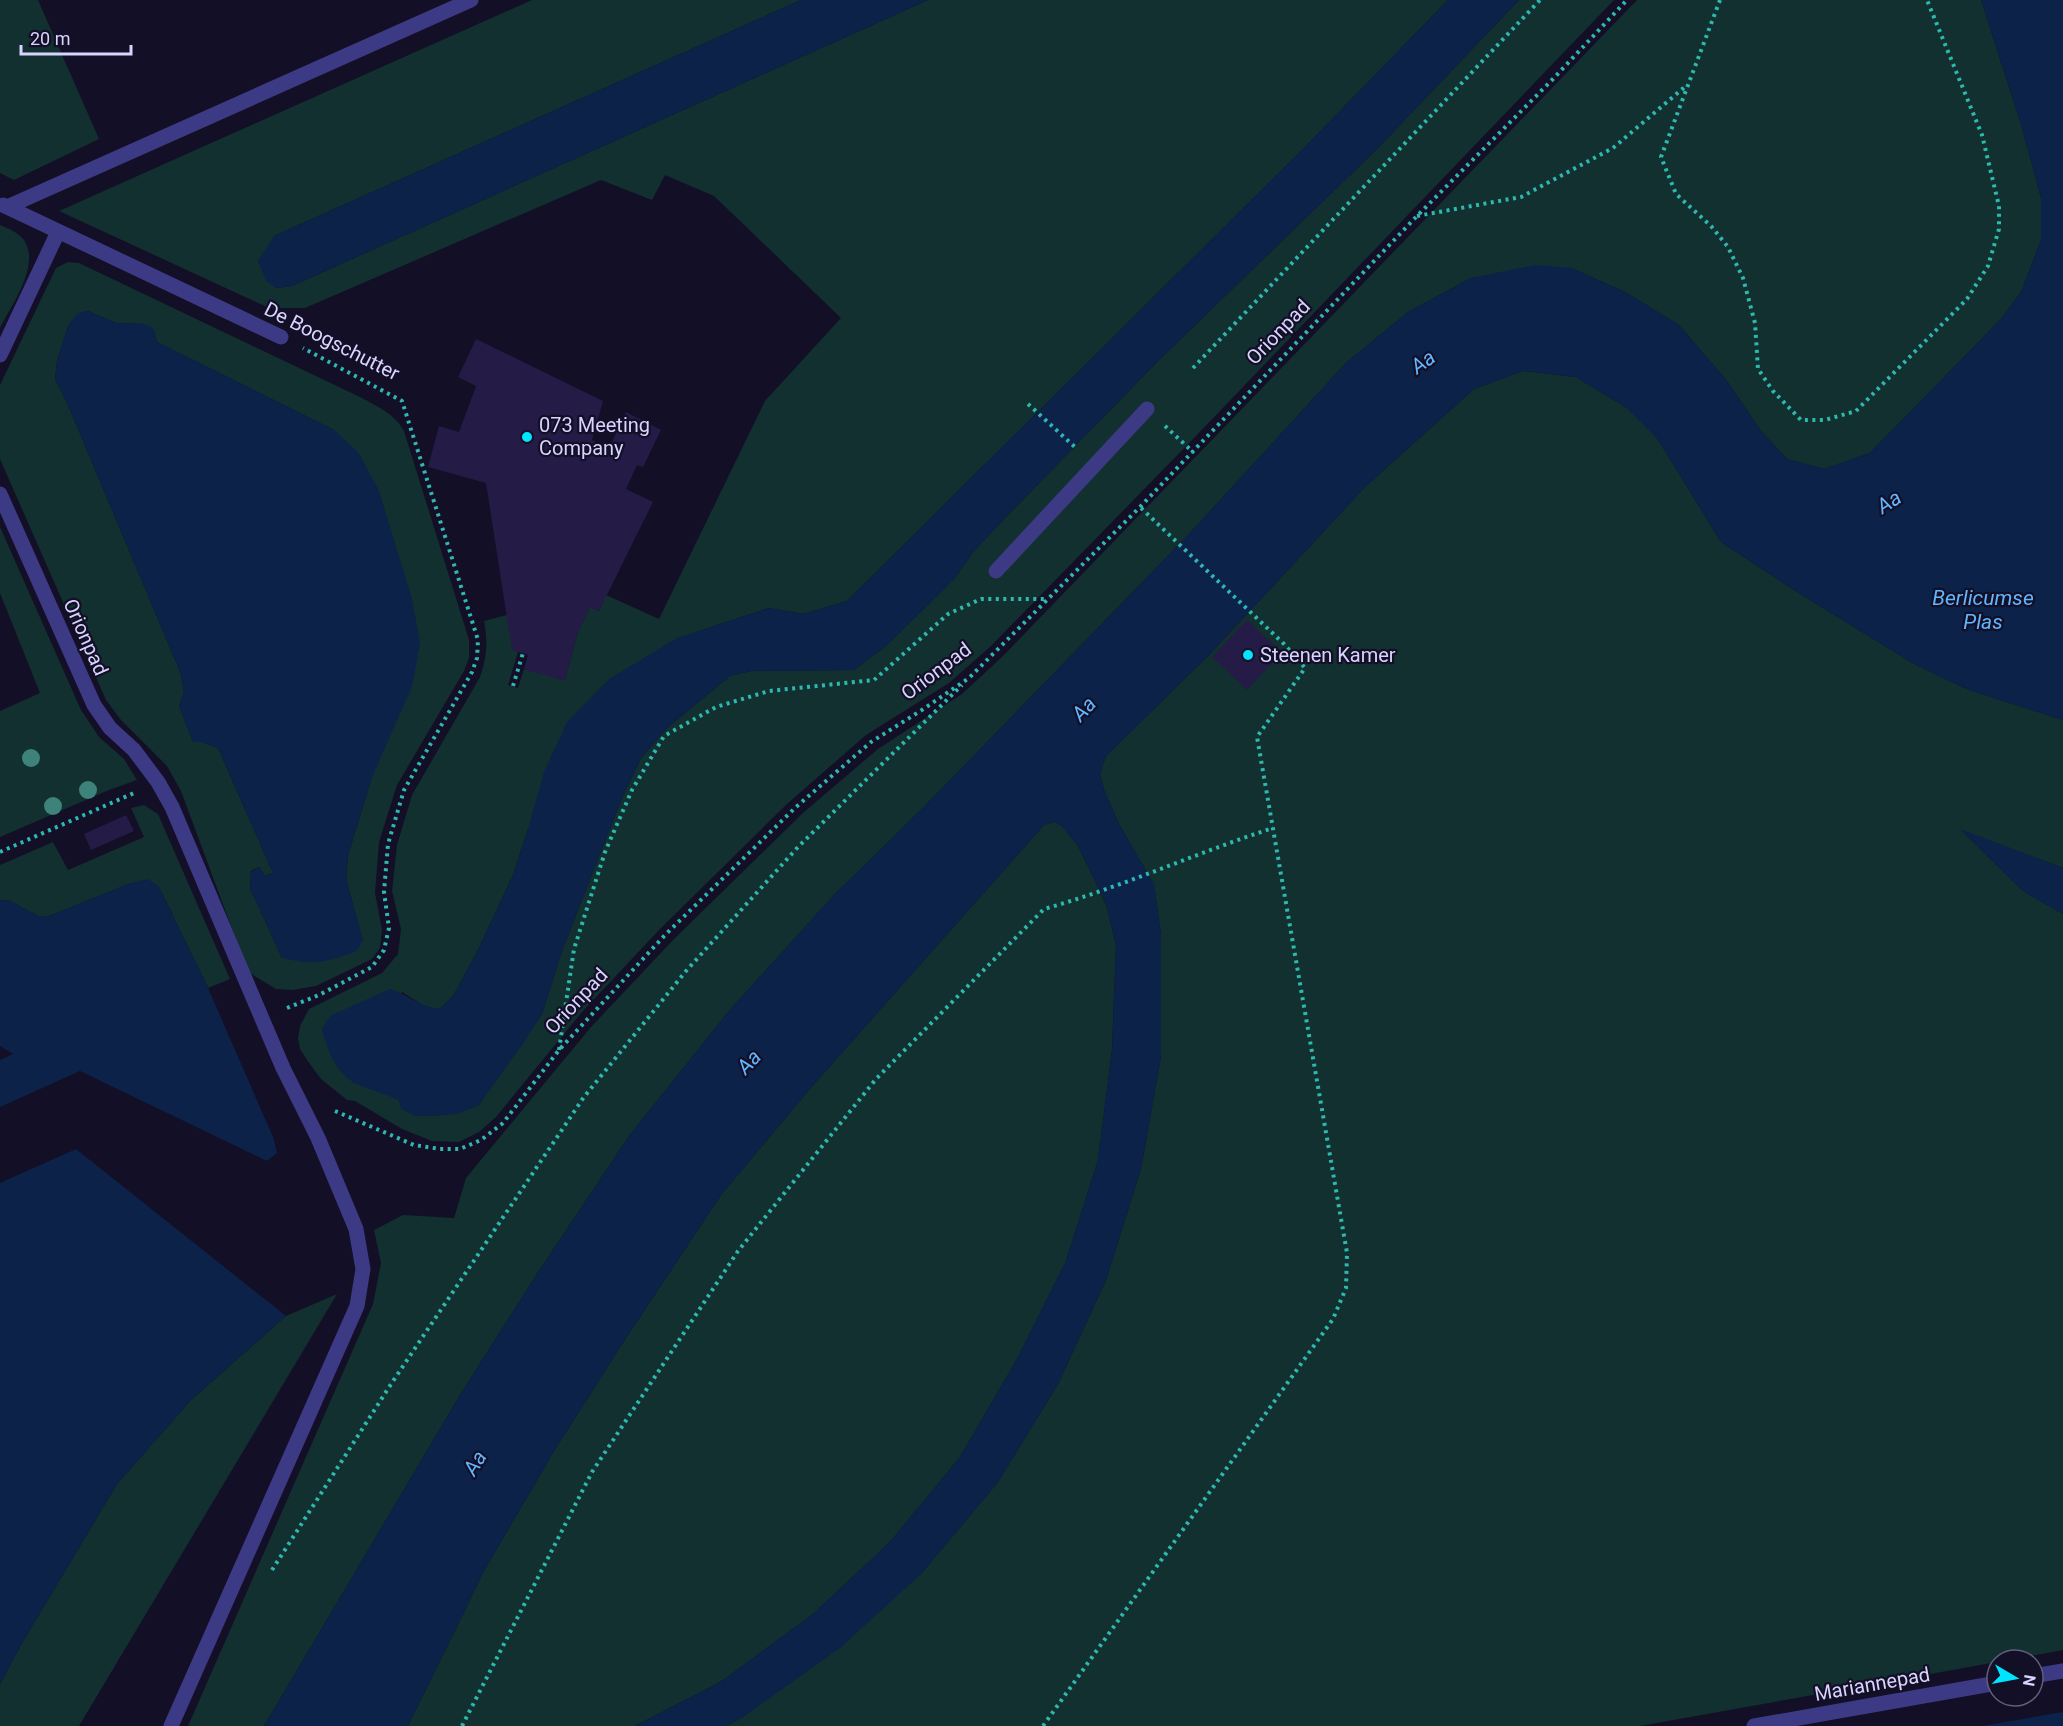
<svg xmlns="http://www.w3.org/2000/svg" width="2063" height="1726" font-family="Roboto,sans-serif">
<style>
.green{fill:#12302f;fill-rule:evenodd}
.water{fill:#0c2248}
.building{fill:#241b47}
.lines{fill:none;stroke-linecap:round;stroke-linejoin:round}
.path{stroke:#2fb8b0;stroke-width:4;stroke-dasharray:3 4.5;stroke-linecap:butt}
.minor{stroke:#3d3a85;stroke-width:15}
.tree{fill:#3d827b}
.poi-dot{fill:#00e5ff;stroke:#130f26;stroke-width:2}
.labels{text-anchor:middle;stroke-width:4.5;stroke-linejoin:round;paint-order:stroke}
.street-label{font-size:20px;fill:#d9d4ff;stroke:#130f26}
.poi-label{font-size:20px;fill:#d9d4ff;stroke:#130f26;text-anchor:start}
.water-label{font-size:21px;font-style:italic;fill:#62b6ff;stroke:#130f26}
</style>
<rect width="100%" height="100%" fill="#130f26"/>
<path class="green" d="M0 0H38L99 139 14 180 0 173Z
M532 0H801L274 236 276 288 292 286 928 0H1448L1305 147 847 601 803 614 769 608 699 631 528 829 513 875 476 954 453 996 440 1009 426 1007 402 992 353 1082 384 1093 399 1100 402 1109 478 1106 542 1014 563 948 622 798 641 758 667 728 730 676 751 671 854 670 886 646 955 578 974 551 1004 519 1158 361 1377 149 1519 0H1614L1194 438 991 646 949 683 866 735 787 804 660 929 582 1012 496 1117 479 1132 459 1142 432 1141 402 1129 355 1101 347 1100 321 1079 307 1060 300 1049 298 1038 300 1026 309 1009 382 973 398 954 401 929 392 891 397 845 412 795 480 677C487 657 488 641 484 621L507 615 518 652 508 685 518 688 524 669 565 680 578 631 590 607 599 611 606 595 659 619 765 401 841 318 714 196 665 175 652 200 601 180 305 308H269L59 211Z
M1637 0H1981L2021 124 2041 198V240L2021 292 2001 319 1870 453 1824 469 1787 459 1761 431 1727 381 1679 325 1625 292 1571 268 1471 278 1408 312 1346 363 1190 533 923 808 834 895 729 1011 629 1136 533 1280 460 1395 264 1726H188L373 1304 381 1263 374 1230 403 1215 454 1218 466 1178 591 1027 674 939 804 812 878 749 962 694 1003 656Z
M0 225C8 228 19 233 24 240 41 265 11 306 0 328Z
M68 262 79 263 360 397C378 407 394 413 404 431L469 640V658L464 671 397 785 379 842 375 893 382 930 380 948 372 959 316 986 292 990 276 989 248 972 181 791 167 766 121 720 106 700 0 459V385L56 268ZM88 311 116 323 143 324 154 330 157 342 334 430 372 777 348 855 346 880 363 940 282 958 250 888 251 871 259 867 265 876 273 873 218 748 202 742H193L179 706 184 692 181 674 65 398 55 379 57 361 68 326 78 314Z
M1523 371 1576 377 1627 408 1657 438 1721 542 1794 590 1914 664 1969 690 2063 720V868L1961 830 2023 891 2063 914V1650L2008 1660H1997V1662L1640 1726H726L743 1717 921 1574 998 1482 1058 1384 1106 1280 1141 1169 1161 1056V935L1154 885 1118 822 1104 790 1100 774 1106 756 1209 655 1365 487 1474 389Z
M0 527 81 710 99 737 124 759 137 780 109 790 0 837V711L40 693 0 593Z
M144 805 158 814 230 979 208 988 159 887 131 883 49 916H38L10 901 0 900V865L53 842 68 870 144 837 131 808Z
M1054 822 1062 826 1078 846 1106 904 1116 945 1112 1050 1098 1160 1066 1261 1017 1359 960 1457 890 1542 813 1614 722 1681 635 1726H408L485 1569 554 1451 624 1341 721 1195 808 1091 1044 825Z
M337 1294 79 1726H0V1684L22 1643 117 1484 190 1401 286 1316Z"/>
<path class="water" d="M801 0H928L292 286 276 288 266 281 258 261 274 236Z
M1448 0H1519L1377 149 1158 361 1004 519 974 551 955 578 886 646 854 670 751 671 730 676 667 728 641 758 622 798 563 948 542 1014 524 1042 478 1106 456 1114 434 1116H415L401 1109 399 1100C384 1093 369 1090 355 1083 336 1074 327 1048 322 1029L330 1016 390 989C409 995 419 1006 440 1009L453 996 476 954 513 875 528 829 544 772 567 722 609 679 677 638 770 608 803 614 847 601 1305 147Z
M1981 0H2063V720L1969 690 1914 664 1794 590 1721 542 1657 438 1627 408 1576 377 1523 371 1474 389 1365 487 1209 655 1106 756 1100 774 1104 790 1118 822 1154 884 1161 935V1056L1141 1169 1106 1280 1058 1384 998 1482 921 1574 840 1648 743 1717 726 1726H635L722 1681 813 1614 890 1542 960 1457 1017 1359 1066 1261 1098 1160 1112 1050 1116 945 1106 904 1078 846 1062 826 1054 822 1044 825 808 1091 721 1195 624 1341 554 1451 485 1569 408 1726H264L460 1395 533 1280 629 1136 729 1011 834 895 923 808 1190 533 1346 363 1408 312 1471 278 1535 265 1571 268 1625 292 1679 325 1727 381 1761 431 1787 459 1824 469 1870 453 2001 319 2021 292 2041 240V198L2021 124Z
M88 311 116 323 143 324 150 326 154 330 157 342 334 430 359 453 379 491 412 599 420 643 412 687 372 777 348 855 346 880 363 940 357 951C326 962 316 966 282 958L250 888 251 872 259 867 265 876 273 873 218 748 202 742H193L179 706 184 692 181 674 65 398 55 379 57 361 68 326 78 313Z
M1960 829 2063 868V914L2023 891Z
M148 879 159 887 208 988 273 1137 277 1153 267 1161 80 1071 0 1107V1060L13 1054 0 1046V900L10 901 38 916H49L131 883Z
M76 1149 286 1316 190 1401 117 1484 22 1643 0 1684V1183Z
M2063 1712V1726H1982Z"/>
<path class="building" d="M476 339 603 401 592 440 609 448 626 412 661 430 643 467 637 465 626 489 653 502 599 611 590 607 578 631 565 681 524 669 528 655 512 650 486 483 428 467 439 426 459 432 472 397 476 386 458 377Z
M1247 620 1282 653 1247 690 1212 657Z
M126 815 134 831 91 850 84 834Z"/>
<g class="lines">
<path class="path" d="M1720 0 1661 157 1676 194 1711 226 1728 247 1743 278 1755 323 1758 369 1773 391 1801 420H1825L1856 411 1967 299 1988 266 1999 229V206L1982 135 1927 0
M1417 216 1521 197 1613 148 1687 85
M1193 368 1540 0
M1028 404 1076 448
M1165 426 1193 452
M513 686 523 653
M0 852 134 793
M287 1008 319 995 372 967 384 950 389 928 384 892 388 844 404 790 472 672 477 658 478 640 402 401 303 348
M559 1050 574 949 605 852 632 790 664 736 716 707 769 691 874 680 948 614 981 599H1046
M335 1111 414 1145 440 1149H460L481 1140 503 1123 559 1050 666 934 796 807 871 742 925 708 969 678 1140 507 1417 216 1553 79 1627 0
M272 1570 393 1381 584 1097 686 971 798 847 962 685
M462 1726 592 1472 738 1251 876 1079 1044 909C1122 887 1196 853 1273 828
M1043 1726 1333 1319 1346 1288 1347 1253 1257 737 1305 668 1284 644 1140 507"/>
<path class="minor" d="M3 205 281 337
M7 207 471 0
M0 355 58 232
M0 494 94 705 110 728 134 750 158 782 172 807 283 1068 318 1138 356 1229 363 1269 357 1306 171 1726
M996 571 1147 409
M2033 1676 2063 1671
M1754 1726 1997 1683"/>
</g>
<g class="tree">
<circle cx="31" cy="758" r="9"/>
<circle cx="88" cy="790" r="9"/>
<circle cx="53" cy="806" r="9"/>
</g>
<g class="poi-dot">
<circle cx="527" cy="437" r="6"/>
<circle cx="1248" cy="655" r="6"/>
</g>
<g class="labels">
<g class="street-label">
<text transform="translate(1278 332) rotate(-46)" y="7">Orionpad</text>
<text transform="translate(332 341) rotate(27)" y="7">De Boogschutter</text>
<text transform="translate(86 637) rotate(66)" y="7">Orionpad</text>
<text transform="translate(936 671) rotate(-37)" y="7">Orionpad</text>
<text transform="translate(576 1001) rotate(-47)" y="7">Orionpad</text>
<text transform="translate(1872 1684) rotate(-10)" y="7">Mariannepad</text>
</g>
<g class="poi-label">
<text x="539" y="432">073 Meeting<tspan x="539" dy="23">Company</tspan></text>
<text x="1260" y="662">Steenen Kamer</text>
</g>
<g class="water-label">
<text transform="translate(1423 362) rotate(-36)" y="7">Aa</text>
<text transform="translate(1889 502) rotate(-33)" y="7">Aa</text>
<text x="1983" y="605">Berlicumse<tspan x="1983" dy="24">Plas</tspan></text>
<text transform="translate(1084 709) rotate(-47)" y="7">Aa</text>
<text transform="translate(749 1062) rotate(-47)" y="7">Aa</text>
<text transform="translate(475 1463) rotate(-58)" y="7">Aa</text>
</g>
</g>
<g transform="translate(2015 1678) rotate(100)"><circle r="28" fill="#130f26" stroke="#625e7d" stroke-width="1.5"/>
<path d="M0-4.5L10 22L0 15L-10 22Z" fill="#00e5ff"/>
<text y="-9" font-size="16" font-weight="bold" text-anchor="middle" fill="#d9d4ff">N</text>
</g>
<path d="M21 45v9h110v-9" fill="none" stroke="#d9d4ff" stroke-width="3"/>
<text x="30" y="45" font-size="18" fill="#d9d4ff" stroke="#130f26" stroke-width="4.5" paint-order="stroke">20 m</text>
</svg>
